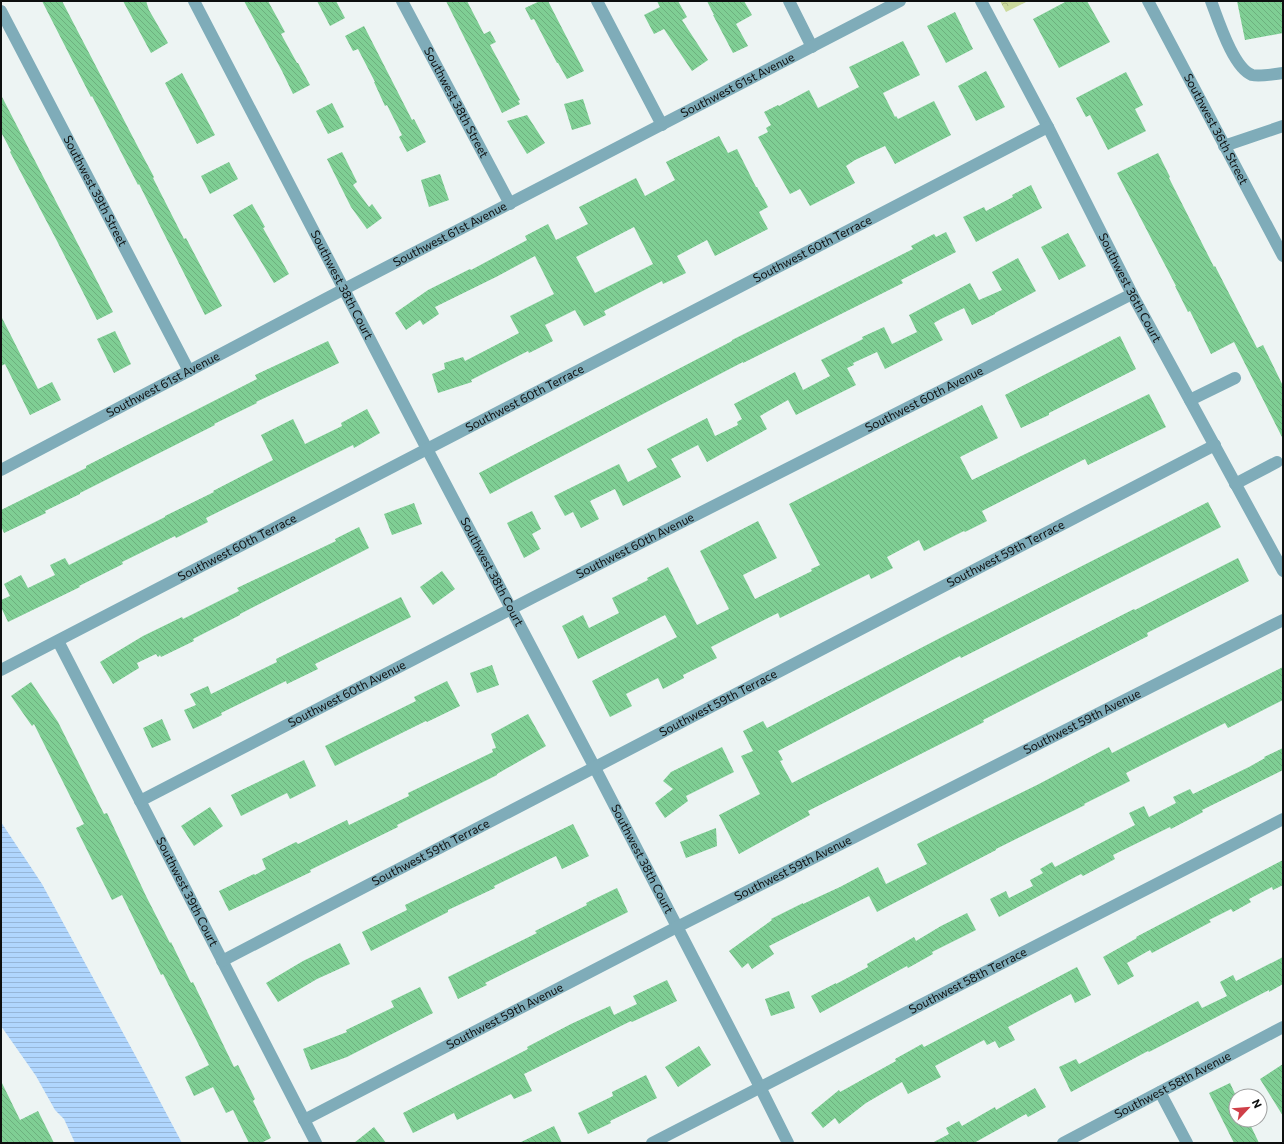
<svg xmlns="http://www.w3.org/2000/svg" width="1284" height="1144" font-family="Commissioner,sans-serif">
<style>
.park{fill:url(#park-crowns)}
.water{fill:url(#water-rules)}
.building{fill:url(#building-back-hatch);fill-rule:evenodd}
.lines{fill:none;stroke-linecap:round;stroke-linejoin:round}
.minor{stroke:#7facb9;stroke-width:12}
.labels{text-anchor:middle;stroke-width:3;stroke-linejoin:round;paint-order:stroke}
.street-label{font-size:12px;fill:#0d0f0f;stroke:#fff}
</style>
<defs>
<pattern id="park-crowns" width="20" height="18" patternUnits="userSpaceOnUse"><rect width="20" height="18" fill="#cbda9d"/><path d="M2 6a3 3 0 1 1 6 0M12 15a3 3 0 1 1 6 0" fill="none" stroke="#adba86"/></pattern>
<pattern id="water-rules" width="6" height="5" patternUnits="userSpaceOnUse"><rect width="6" height="5" fill="#b0d6fe"/><path d="M0 2.5h6" fill="none" stroke="#96b6d8"/></pattern>
<pattern id="building-back-hatch" width="6" height="6" patternUnits="userSpaceOnUse"><rect width="6" height="6" fill="#7fce94"/><path d="M-1 5l2 2M0 0l6 6M5-1l2 2" fill="none" stroke="#6db07e"/></pattern>
</defs>
<rect width="100%" height="100%" fill="#edf4f3"/>
<path class="park" d="M1000 1H1028L1006 12Z"/>
<path class="water" d="M1 822 42 884 147 1077 182 1143H75L64 1119 55 1110 36 1076 1 1026Z"/>
<path class="building" d="M42 1H62L139 149 154 177 153 178 184 239 186 238 222 306 205 315 139 184 138 185 92 96 91 97Z
M123 1H146L149 10 168 43 151 53Z
M244 1H268L285 32 281 34 297 63H298L310 85 293 94 282 71Z
M317 1H336L345 18 330 26Z
M446 1H467L484 34 490 31 496 42 490 45 520 100 518 101 520 104 502 113Z
M540 1H548L584 71 567 79 558 63H557L534 19 531 20 525 8Z
M657 1H678L687 17 682 20 708 60 692 71 664 29 654 34 644 15 660 7Z
M707 1H744L752 15 736 24 748 46 733 53 713 15H714Z
M1067 1H1087L1110 42 1059 68 1033 19Z
M1237 1H1283V33L1245 40Z
M955 12 973 49 946 63 927 26Z
M364 26 412 120 414 119 426 142 407 152 399 137 402 135 387 105 385 106 374 82H375L358 49 353 51 345 36Z
M903 41 920 75 883 93 895 117 896 116 898 119 934 101 951 135 895 164 885 146 855 160 846 166 855 183 810 206 800 189 790 194 758 137 768 132 766 128 771 125 764 112 778 105 779 106 809 90 818 108 828 103 859 87 849 67Z
M986 71 1005 107 976 121 958 86Z
M1126 72 1143 105 1135 109 1146 131 1108 150 1090 115 1086 117 1076 98Z
M182 73 215 135 197 144 165 83Z
M1 95 113 312 97 320 57 241 10 152 11 151 1 132Z
M583 99 591 124 572 130 564 104Z
M332 103 344 127 328 134 316 111Z
M527 115 545 143 527 154 507 121Z
M719 136 728 153 737 149 756 187H757L768 207 759 212 768 229 715 256 707 240 677 256 686 273 663 284 662 281 604 311 606 315 584 326 575 310 545 325 553 341 529 353 528 351 471 380 472 382 438 393 432 374 445 369 444 363 463 357 465 361 519 333 510 316 554 294 535 256 496 277 435 307 439 314 423 325 420 320 406 330 395 313 428 290 470 269 471 270 527 240 525 236 548 224 556 240 588 224 579 207 636 178 645 196 675 180 666 162ZM634 227 653 264 595 293 576 257Z
M342 152 357 182 353 185 369 207 372 204 382 218 367 229 351 207 327 159Z
M1158 153 1170 177 1169 178 1214 267 1215 266 1257 348 1263 345 1283 386V439L1234 342 1211 354 1190 311 1188 312 1175 286H1176L1117 173Z
M229 162 238 179 210 194 201 176Z
M440 174 449 200 429 207 421 180Z
M1031 185 1042 208 976 242 963 217 984 207 986 211 1013 197 1012 195Z
M252 204 265 227 263 228 289 274 274 283 233 215Z
M946 232 956 252 901 280 903 283 743 363V362L490 494 479 473 732 341V340L913 249 911 246 934 234 936 237Z
M1068 233 1086 266 1059 280 1041 247Z
M1018 258 1036 291 995 313V314L972 325 964 308 941 319 934 323 943 340 885 369 877 352 853 363 854 365 847 368 856 385 796 415 788 400 760 416 767 429 707 462 698 445 671 459 681 477 623 506 615 489 590 501 599 519 581 528 573 512 565 516 554 496 619 464 628 482 657 467 647 449 707 418 715 436 738 425 737 422 742 419 734 404 795 372 803 390 830 376 821 360 863 339 862 337 884 327 892 344 917 332 909 315 970 283 979 300 1002 290 992 272Z
M1 316 38 389 52 382 61 400 30 415 5 364 1 366Z
M115 331 131 364 114 373 97 339Z
M1120 336 1136 369 1049 413V415L1021 428 1005 395Z
M328 341 339 363 256 402 257 403 214 424 215 425 80 493V494L45 511 46 513 4 533 1 526V510L86 468V466L257 379 255 375Z
M1149 394 1166 427 1088 465 1085 459 982 511 987 521 965 532 964 531 924 551 919 540 887 557 893 568 871 579 869 574 780 618 778 613 711 647 717 658 683 675 684 678 663 689 658 678 626 694 632 706 610 717 592 681 677 637 665 615 578 659 562 626 583 615 589 628 619 613 612 598 648 580 647 578 668 567 697 625 729 609 700 551 758 521 777 558 743 575 755 599 812 571 811 569 820 565 789 504 982 405 998 438 960 457 972 480Z
M367 409 380 433 354 448 353 445 206 518 208 522 176 538 175 536 122 562 123 564 79 586 80 587 8 622 1 607V600L10 596 4 584 21 575 28 588 55 575 50 565 65 558 69 565 165 517V516L214 492 213 491 273 460 261 435 293 419 305 444 342 426 341 423Z
M1208 502 1221 527 961 658 960 656 778 751 783 760 780 761 792 783 1134 609 1135 610 1238 558 1249 581 1147 633 1148 636 983 720 984 722 808 811 810 815 739 854 719 815 760 794 741 756 753 751 743 731 763 721 767 728 942 637Z
M414 503 422 524 392 535 384 514Z
M532 511 541 529 532 534 540 549 524 558 507 523Z
M359 527 369 548 240 614V615L193 639 194 641 161 657 160 655 158 657 156 654 137 663 139 668 113 684 100 662 143 636 182 617 183 619 239 591 237 588 336 541 335 539Z
M442 571 455 589 433 605 420 587Z
M401 597 411 617 315 664 318 669 287 684 286 681 221 713 222 715 193 729 184 710 196 705 190 694 208 686 211 694 277 662 276 659Z
M492 665 499 685 477 693 470 673Z
M1283 667V700L1228 728 1225 723 1126 773 1130 781 1084 804 1085 805 996 849V850L877 912 869 896 769 946 774 954 752 969 748 963 742 968 729 951 772 920 771 919 803 903V904L840 887 878 867 886 884 896 879 927 864 917 844 1037 785 1109 747 1112 753Z
M447 681 460 706 427 722 426 721 335 766 325 746 416 701 414 697Z
M31 682 58 722 104 814 107 813 146 896 170 943 171 942 191 983 193 982 234 1067 238 1065 255 1099 253 1101 271 1138 261 1143H249L233 1110 226 1113 213 1087 194 1096 185 1077 209 1065 163 974 161 975 122 895 112 900 76 828 84 824 34 724 32 726 11 696Z
M528 714 546 746 497 774V775L397 825 398 827 310 870 311 872 229 911 219 891 254 874 255 875 266 869 262 859 296 842 298 844 347 820 349 825 409 796 408 793 493 752 492 749 496 748 491 734Z
M162 719 171 740 152 748 143 728Z
M722 747 734 772 686 796 688 801 665 818 655 803 673 789 663 781 671 772Z
M1283 748V770L1202 810 1203 812 1171 829 1170 827 1113 855 1115 859 1083 876 1081 874 999 917 990 899 1006 891 1009 898 1033 886 1030 880 1043 873 1040 869 1052 862 1055 867 1135 825 1129 813 1144 806 1149 817 1176 803 1173 797 1190 789 1193 794 1249 767 1265 758 1264 757Z
M304 760 316 786 290 799 287 793 241 816 231 795Z
M210 807 223 826 194 846 181 826Z
M573 824 589 856 562 869 556 856 494 886 495 888 448 910V912L371 951 362 932 407 910 405 905Z
M716 828 717 846 686 858 680 842Z
M1283 860V885L1273 890 1272 887 1249 899 1251 902 1233 912 1231 909 1209 920 1211 922 1152 953 1150 950 1127 963 1134 976 1118 985 1103 957 1137 938 1136 937Z
M617 888 628 912 485 983 487 985 458 999 448 977 537 933 535 931 587 905 586 903Z
M967 913 976 930 932 952 933 954 908 968 907 966 820 1013 811 996 836 983V984L868 967 867 964 914 937 916 941 941 926Z
M340 943 350 964 317 979 278 1002 266 983 303 961Z
M1283 957V984L1269 992V990L1149 1052 1148 1051 1071 1092 1059 1067 1076 1059 1079 1064 1198 1001 1202 1008 1227 996 1220 982 1233 975 1236 981Z
M1077 967 1091 995 1075 1003 1071 994 1008 1027 1015 1040 999 1048 995 1041 987 1045 984 1040 935 1066 941 1077 908 1094 902 1082 866 1103 839 1124 835 1118 823 1128 811 1113 839 1090 840 1092 896 1061 895 1059 922 1044 924 1047Z
M667 980 677 1001 632 1022 631 1021 524 1074 532 1091 514 1099 511 1094 457 1120 454 1113 413 1133 403 1113 528 1049 527 1047 571 1024 610 1006 614 1015 637 1004 633 996Z
M420 987 433 1013 347 1057 311 1070 303 1049 347 1032 346 1030 394 1007 391 1001Z
M789 991 795 1008 771 1016 765 999Z
M699 1046 711 1065 678 1087 665 1067Z
M1283 1064V1116L1260 1079Z
M646 1075 657 1098 610 1121 611 1123 588 1134 578 1113 613 1096 612 1092Z
M1 1081 20 1120 38 1111 54 1143H1Z
M1230 1083 1236 1096V1120H1248L1259 1143H1234L1209 1093Z
M1035 1088 1046 1107 1028 1117 1026 1114 974 1143H932L949 1134 946 1128 959 1121 962 1126 995 1107 996 1110Z
M554 1126 562 1143H519Z
M374 1127 386 1143H354Z"/>
<g class="lines">
<g class="minor">
<path id="s1" d="M194 1 427 449 595 768 760 1087 788 1143"/>
<path id="s2" d="M402 1 510 204"/>
<path d="M597 1 662 125"/>
<path d="M789 1 812 47"/>
<path id="s3" d="M981 1 1048 127 1132 294 1283 571"/>
<path id="s4" d="M1148 1 1283 256"/>
<path d="M1211 1C1218 19 1233 68 1252 75 1260 77 1275 74 1283 73"/>
<path id="s5" d="M1 11 189 371"/>
<path d="M1224 146 1283 126"/>
<path d="M1190 400 1235 378"/>
<path id="s6" d="M1 470 329 297 900 1"/>
<path d="M1235 484 1277 462"/>
<path id="s7" d="M58 641 316 1143"/>
<path id="s8" d="M1 670 1048 127"/>
<path id="s9" d="M140 801 534 597 1132 294"/>
<path id="s10" d="M222 961 1215 445"/>
<path d="M1160 1092 1187 1143"/>
<path id="s11" d="M304 1120 677 927 1283 620"/>
<path id="s12" d="M652 1143 1283 819"/>
<path id="s13" d="M1063 1143 1283 1027"/>
</g>
</g>
<g class="labels">
<g class="street-label">
<text dy="4" stroke="none"><textPath href="#s6" startOffset="831">Southwest 61st Avenue</textPath></text>
<text dy="4" stroke="none"><textPath href="#s2" startOffset="115">Southwest 38th Street</textPath></text>
<text dy="4" stroke="none"><textPath href="#s4" startOffset="145">Southwest 36th Street</textPath></text>
<text dy="4" stroke="none"><textPath href="#s5" startOffset="203">Southwest 39th Street</textPath></text>
<text dy="4" stroke="none"><textPath href="#s6" startOffset="507">Southwest 61st Avenue</textPath></text>
<text dy="4" stroke="none"><textPath href="#s8" startOffset="914">Southwest 60th Terrace</textPath></text>
<text dy="4" stroke="none"><textPath href="#s1" startOffset="320">Southwest 38th Court</textPath></text>
<text dy="4" stroke="none"><textPath href="#s3" startOffset="323">Southwest 36th Court</textPath></text>
<text dy="4" stroke="none"><textPath href="#s6" startOffset="183">Southwest 61st Avenue</textPath></text>
<text dy="4" stroke="none"><textPath href="#s8" startOffset="590">Southwest 60th Terrace</textPath></text>
<text dy="4" stroke="none"><textPath href="#s9" startOffset="881">Southwest 60th Avenue</textPath></text>
<text dy="4" stroke="none"><textPath href="#s9" startOffset="557">Southwest 60th Avenue</textPath></text>
<text dy="4" stroke="none"><textPath href="#s8" startOffset="266">Southwest 60th Terrace</textPath></text>
<text dy="4" stroke="none"><textPath href="#s10" startOffset="883">Southwest 59th Terrace</textPath></text>
<text dy="4" stroke="none"><textPath href="#s1" startOffset="644">Southwest 38th Court</textPath></text>
<text dy="4" stroke="none"><textPath href="#s9" startOffset="233">Southwest 60th Avenue</textPath></text>
<text dy="4" stroke="none"><textPath href="#s10" startOffset="559">Southwest 59th Terrace</textPath></text>
<text dy="4" stroke="none"><textPath href="#s11" startOffset="874">Southwest 59th Avenue</textPath></text>
<text dy="4" stroke="none"><textPath href="#s10" startOffset="235">Southwest 59th Terrace</textPath></text>
<text dy="4" stroke="none"><textPath href="#s1" startOffset="968">Southwest 38th Court</textPath></text>
<text dy="4" stroke="none"><textPath href="#s11" startOffset="550">Southwest 59th Avenue</textPath></text>
<text dy="4" stroke="none"><textPath href="#s7" startOffset="282">Southwest 39th Court</textPath></text>
<text dy="4" stroke="none"><textPath href="#s12" startOffset="355">Southwest 58th Terrace</textPath></text>
<text dy="4" stroke="none"><textPath href="#s11" startOffset="226">Southwest 59th Avenue</textPath></text>
<text dy="4" stroke="none"><textPath href="#s13" startOffset="124">Southwest 58th Avenue</textPath></text>
</g>
</g>
<rect width="1284" height="1144" fill="none" stroke="#0d0f0f" stroke-width="4"/>
<g transform="translate(1248 1108) rotate(64)"><circle r="19" fill="#ffffff" stroke="#9e9f9f"/>
<path d="M0-3L7 15L0 10L-7 15Z" fill="#cf3f48"/>
<text y="-6" font-size="11" font-weight="bold" text-anchor="middle" fill="#0d0f0f">N</text>
</g>
</svg>
